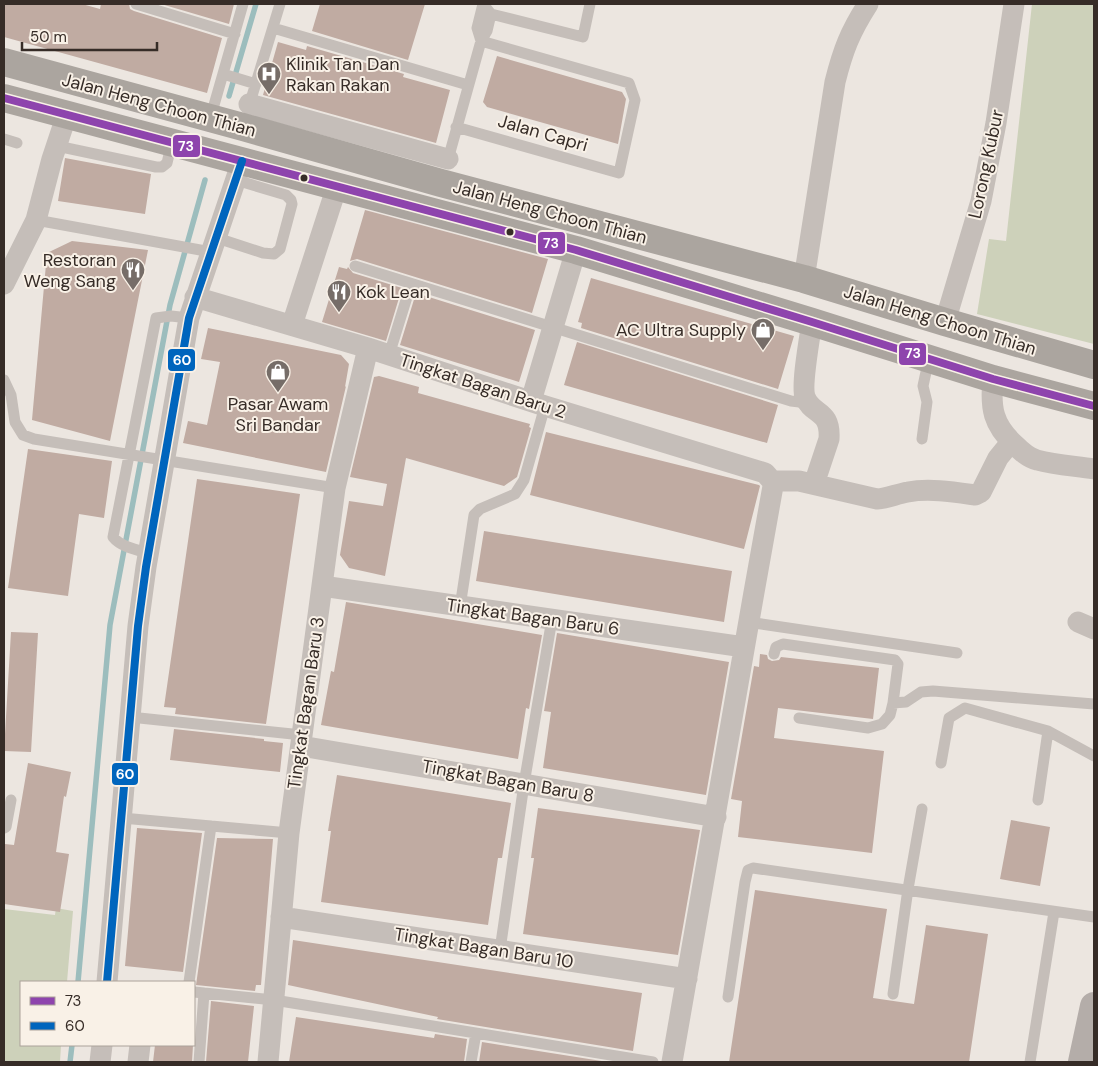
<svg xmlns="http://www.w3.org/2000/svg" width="1098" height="1066" font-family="'DM Sans',sans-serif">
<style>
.green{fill:#cdd1ba}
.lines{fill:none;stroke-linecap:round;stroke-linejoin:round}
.stream{stroke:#9cbdbd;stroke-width:5.5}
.building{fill:#c0aba2}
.lane{stroke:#c5beb9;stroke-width:11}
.street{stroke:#c5beb9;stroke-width:21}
.primary{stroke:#b4ada9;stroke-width:28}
.highway{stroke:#aba59f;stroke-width:28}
.bus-1-casing{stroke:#f9f1e7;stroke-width:11}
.bus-2-casing{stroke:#f9f1e7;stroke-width:11}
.bus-1{stroke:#8e44ad;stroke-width:8}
.bus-2{stroke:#0065bd;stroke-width:8}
.bus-dot{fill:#362c27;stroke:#f9f1e7;stroke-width:2}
.labels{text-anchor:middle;stroke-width:4;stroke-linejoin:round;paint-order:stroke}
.poi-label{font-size:18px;fill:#362c27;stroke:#f9f1e7;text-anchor:start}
.street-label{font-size:18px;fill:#362c27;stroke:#f9f1e7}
.line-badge{stroke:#f9f1e7;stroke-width:2}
.badge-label{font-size:14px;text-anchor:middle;font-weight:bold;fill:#fff}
</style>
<rect width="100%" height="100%" fill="#ece6e0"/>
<path class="green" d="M1032 4H1094V344L977 314 989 239 1006 241Z
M56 908 73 911 67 982H21V1045H61L60 1062H4V909L55 915Z"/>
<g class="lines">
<path class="stream" d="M229 96 256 4
M78 982 110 625 170 305 205 180
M70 1062 72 1045"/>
</g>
<path class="building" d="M4 4H82L100 9 101 4H129L130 9 134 11 222 38 207 93 4 37Z
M161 4H234L229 24Z
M320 4H425L408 60 312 31Z
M278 42 306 50 307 46 404 74 403 77 450 90 436 143 263 95Z
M497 56 622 92 626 99 618 144 487 107 483 102Z
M65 158 151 174 145 214 58 201Z
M365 210 548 259 532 313 357 259 350 261Z
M72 241 148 250 110 441 32 420 47 253Z
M339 267 347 269 348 267 353 273 402 288 386 341 322 322Z
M591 278 794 336 778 389 581 328 582 323 578 322Z
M416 293 535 330 519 382 400 345Z
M208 328 341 355 349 364 345 387 346 386 326 472 183 443 188 421 207 425 220 362 201 359Z
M577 342 778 405 767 443 564 385Z
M379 376 419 387 418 393 530 424 529 427 531 428 517 477 504 486 406 458 385 576 349 568 340 555 349 501 383 506 387 484 350 477 374 377Z
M546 432 759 485 760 486 744 549 530 495Z
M28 449 112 461 104 518 79 514 68 596 8 588Z
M197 479 300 494 266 724 175 714 176 708 164 707Z
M484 531 732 571 724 622 476 581Z
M346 602 542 635 529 709 526 708 518 759 321 725 331 671 334 672Z
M11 632 38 633 31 752 4 751Z
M557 633 729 662 706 795 543 768 551 712 544 711Z
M760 654 767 655 768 659 772 661 779 660 781 657 879 668 873 719 778 708 774 738 884 751 872 853 738 837 742 801 731 799 754 666 759 667Z
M174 729 264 739V741L283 743 280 772 170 760Z
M28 763 71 772 66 797 64 796 56 852 69 854 60 912 4 904 5 844 14 845Z
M337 775 511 803 502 858H498L488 925 321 902 331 831H328Z
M538 808 700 830 678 955 523 934 534 858H531Z
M1011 820 1050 827 1040 886 1000 879Z
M137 828 202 833 183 972 125 966Z
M217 838 273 839 261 985H256L255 991 196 985Z
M755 890 887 909 873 998 914 1004 926 925 988 934 969 1062H729Z
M293 940 642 993 633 1051 437 1019 438 1017 288 985Z
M211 1001 254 1006 248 1062H206Z
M296 1017 434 1038 435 1034 467 1039 464 1062H289Z
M482 1042 608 1062H479Z
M155 1045H193L192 1062H153Z"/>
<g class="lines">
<path class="lane" d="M136 4 235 34
M483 4 491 14 583 37 590 4
M273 28 468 85
M481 41 477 28 483 4
M223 74 256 84
M248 109 280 4
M210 119 243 4
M456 127 619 173 635 100 629 83 481 41
M4 139 17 143
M57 146 156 167H162L167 163 172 142
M447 163 481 41 487 31 491 14
M36 220 211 252
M217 238 263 253 274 254 280 249 292 204 291 200 286 195 236 180
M355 266 791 401 808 403
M389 355 411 284
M4 380 11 395 15 422 23 435 34 439 335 488
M922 439 927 402 923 386 929 358
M148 553C137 550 121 547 113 537L156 318 171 316 189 318
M460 607 474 515 480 509 515 494 524 480 545 406
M748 622 957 653
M774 654 776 647 783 644 895 660 898 664 893 703
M130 717 302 735
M799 718 868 728 882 724 890 715 893 703 906 702 921 692 933 691 1094 704
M941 763 949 718 965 708 1048 731 1094 756
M1038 800 1048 731
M122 818 289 833
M4 828 6 827 11 800
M500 950 524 784 552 619
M189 982 211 826
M194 992 274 1000 653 1062
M893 994 908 889 922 809
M728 997 745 882 748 870 753 868 1094 917
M199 1062 204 993
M471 1062 476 1033
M1030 1062 1054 912"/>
<path class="street" d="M249 104 448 159
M804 279 835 82C843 50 850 32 868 4
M4 284 36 220 52 159 67 114
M195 297 368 348 545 406 765 473 772 481 773 486C738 678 707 871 672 1062
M812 322C810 336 801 385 805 397 812 416 831 409 829 439L814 484
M945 322 981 201 996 123 1014 4
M292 325 337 186
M993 379C990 408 993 425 1015 445 1021 451 1028 458 1037 460 1055 465 1075 466 1094 469
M531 401 576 250
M772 481H799L877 499C889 498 896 494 908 492 929 488 954 492 975 495L981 492 998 458 1011 442
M322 586 744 647
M1078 622 1094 629
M301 746 716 817
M281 917 687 979
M107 982 138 626 146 567 189 318 242 161
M100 1062 102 1045
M138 1062 140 1045
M268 1062 289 833 335 488 368 348"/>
<path class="primary" d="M1082 1062 1094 1006"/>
<path class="highway" d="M4 62 243 127 441 183 804 279 945 322 1094 365
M4 98 576 250 812 322 993 379 1094 406"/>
<defs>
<path id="bus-1" d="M4 98 576 250 812 322 993 379 1094 406"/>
<path id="bus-2" d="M107 982 138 626 146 567 189 318 242 161"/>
</defs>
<use href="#bus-1" class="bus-1-casing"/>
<use href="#bus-2" class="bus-2-casing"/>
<use href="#bus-1" class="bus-1"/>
<use href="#bus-2" class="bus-2"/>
</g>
<defs>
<symbol id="hospital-pin" viewBox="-11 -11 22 30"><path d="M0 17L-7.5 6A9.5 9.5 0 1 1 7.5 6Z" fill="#766d68" stroke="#f9f1e7"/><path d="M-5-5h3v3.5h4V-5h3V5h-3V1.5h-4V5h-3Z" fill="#fff"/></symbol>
<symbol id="restaurant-pin" viewBox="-11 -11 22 30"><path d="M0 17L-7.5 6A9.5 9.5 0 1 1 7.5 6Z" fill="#766d68" stroke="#f9f1e7"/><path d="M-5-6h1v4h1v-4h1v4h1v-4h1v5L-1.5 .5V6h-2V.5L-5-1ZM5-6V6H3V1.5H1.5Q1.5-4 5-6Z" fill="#fff"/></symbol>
<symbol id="shop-pin" viewBox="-11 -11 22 30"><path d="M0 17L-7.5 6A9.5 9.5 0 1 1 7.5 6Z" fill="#766d68" stroke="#f9f1e7"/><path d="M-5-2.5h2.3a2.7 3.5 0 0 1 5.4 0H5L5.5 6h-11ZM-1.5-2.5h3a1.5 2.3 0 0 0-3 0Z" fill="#fff"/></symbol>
</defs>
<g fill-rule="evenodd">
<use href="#hospital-pin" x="255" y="60" width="28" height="38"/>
<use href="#restaurant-pin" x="119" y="256" width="28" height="38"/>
<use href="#restaurant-pin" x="325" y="278" width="28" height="38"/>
<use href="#shop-pin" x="749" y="316" width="28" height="38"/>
<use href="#shop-pin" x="264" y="358" width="28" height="38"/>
</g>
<g class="bus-dot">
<circle cx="304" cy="178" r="4.5"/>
<circle cx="510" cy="232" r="4.5"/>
</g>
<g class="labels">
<g class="poi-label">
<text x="286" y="70">Klinik Tan Dan<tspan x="286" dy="21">Rakan Rakan</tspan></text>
<text x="116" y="266" text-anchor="end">Restoran<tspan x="116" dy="21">Weng Sang</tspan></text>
<text x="356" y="298">Kok Lean</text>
<text x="746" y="336" text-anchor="end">AC Ultra Supply</text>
<text x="278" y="410" text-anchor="middle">Pasar Awam<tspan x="278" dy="21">Sri Bandar</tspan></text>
</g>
<g class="street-label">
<text transform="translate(159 105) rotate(15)" y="6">Jalan Heng Choon Thian</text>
<text transform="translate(543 133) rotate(16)" y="6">Jalan Capri</text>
<text transform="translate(986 164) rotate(-78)" y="6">Lorong Kubur</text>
<text transform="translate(550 212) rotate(15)" y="6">Jalan Heng Choon Thian</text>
<text transform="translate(940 320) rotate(17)" y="6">Jalan Heng Choon Thian</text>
<text transform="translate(483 386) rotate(18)" y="6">Tingkat Bagan Baru 2</text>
<text transform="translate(533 617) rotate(8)" y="6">Tingkat Bagan Baru 6</text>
<text transform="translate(306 703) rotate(-82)" y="6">Tingkat Bagan Baru 3</text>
<text transform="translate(508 781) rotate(10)" y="6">Tingkat Bagan Baru 8</text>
<text transform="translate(484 948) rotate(9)" y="6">Tingkat Bagan Baru 10</text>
</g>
</g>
<g class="line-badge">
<rect x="172" y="134" width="29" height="24" rx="5" fill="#8e44ad"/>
<rect x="537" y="231" width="29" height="24" rx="5" fill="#8e44ad"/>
<rect x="898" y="342" width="29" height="24" rx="5" fill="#8e44ad"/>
<rect x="167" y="348" width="29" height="24" rx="5" fill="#0065bd"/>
<rect x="111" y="762" width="28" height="24" rx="5" fill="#0065bd"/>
</g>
<g class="badge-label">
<text x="186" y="151">73</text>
<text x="551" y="248">73</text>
<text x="913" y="358">73</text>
<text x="182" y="365">60</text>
<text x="125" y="779">60</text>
</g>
<rect width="1098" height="1066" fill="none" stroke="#362c27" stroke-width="10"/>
<rect x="20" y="981" width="175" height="65" fill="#f9f1e7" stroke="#aba29a"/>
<rect x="30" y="997" width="25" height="8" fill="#8e44ad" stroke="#aba29a"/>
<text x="65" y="1006" font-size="15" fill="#362c27">73</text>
<rect x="30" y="1022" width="25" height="8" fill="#0065bd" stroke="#aba29a"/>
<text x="65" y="1031" font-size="15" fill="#362c27">60</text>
<path d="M22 42v8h135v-8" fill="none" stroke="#362c27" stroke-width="2.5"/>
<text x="30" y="42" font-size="15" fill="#362c27" stroke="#f9f1e7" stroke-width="4" paint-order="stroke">50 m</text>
</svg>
